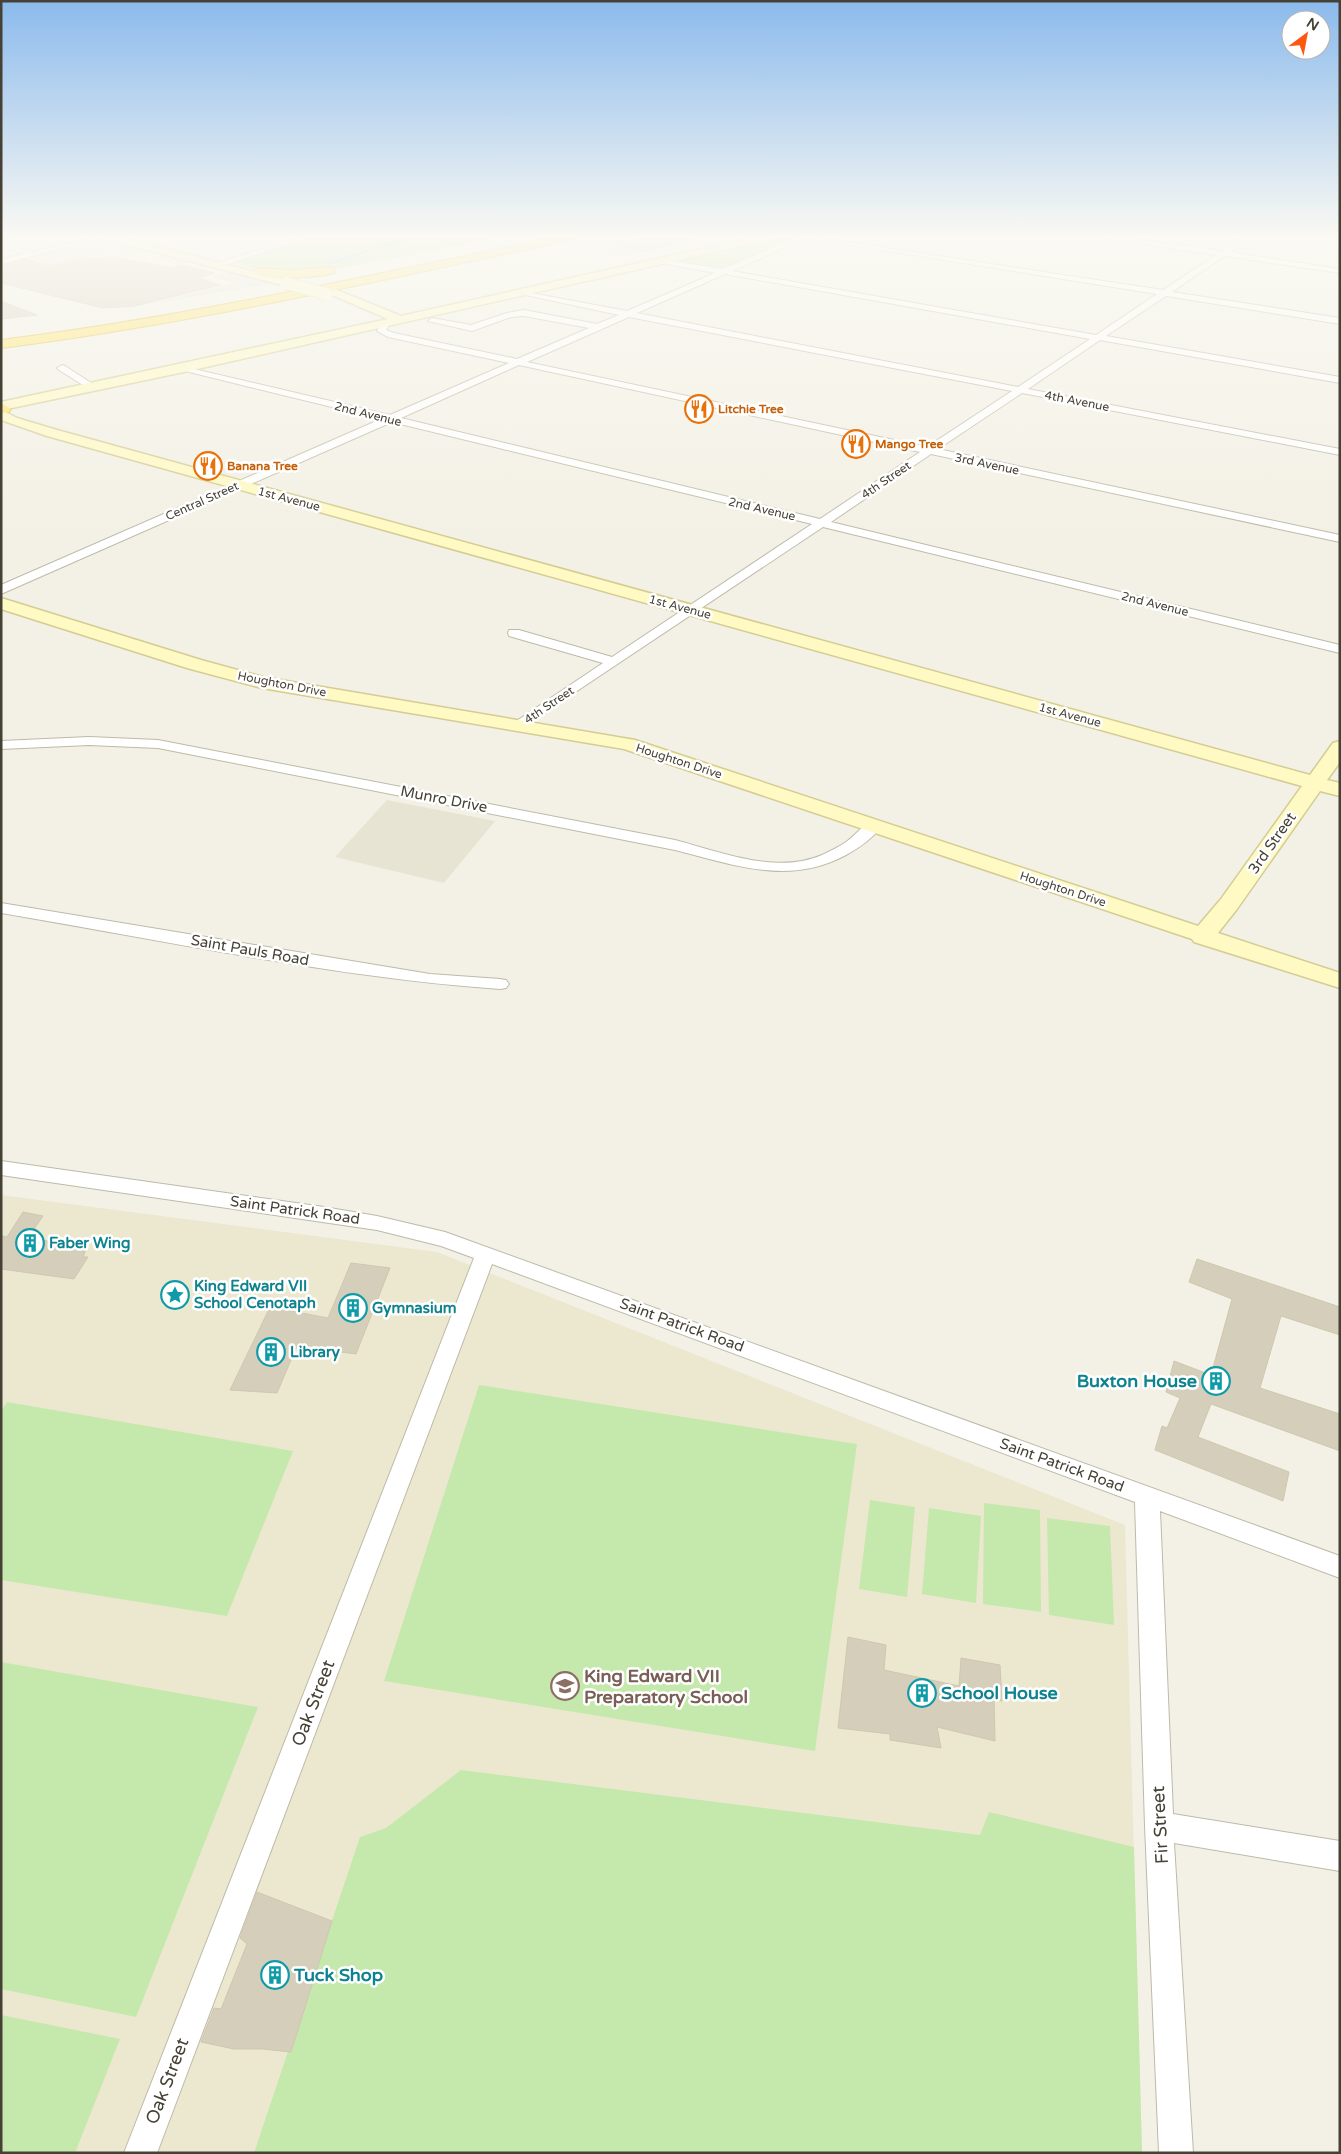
<svg xmlns="http://www.w3.org/2000/svg" width="1341" height="2154" font-family="'Varela Round',sans-serif">
<style>
.residential{fill:#e7e4d3}
.education{fill:#ece8cf}
.green{fill:#c5e8ad}
.parking{fill:#e4e2dd}
.lines{fill:none;stroke-linecap:round;stroke-linejoin:round}
.stream{stroke:#a0c4f1;stroke-width:2.5}
.building{fill:#d5ceba;stroke:#cfc7ae}
.street-casing{stroke:#bebaa8;stroke-width:2}
.secondary-casing{stroke:#d4cc94;stroke-width:3}
.highway-casing{stroke:#dfb933;stroke-width:2}
.street{fill:#fff;fill-rule:evenodd}
.secondary{fill:#fff9c3;fill-rule:evenodd}
.highway{fill:#ffe264;fill-rule:evenodd}
.secondary-bridge-casing{stroke:#d4cc94;stroke-width:13;stroke-linecap:butt}
.secondary-bridge{stroke:#fff9c3;stroke-width:12}
.labels{text-anchor:middle;stroke-width:5;stroke-linejoin:round;paint-order:stroke}
.far-street-label{font-size:12px;fill:#454135;stroke:#fff}
.far-food-label{font-size:12px;font-weight:bold;fill:#c56008;stroke:#fff;text-anchor:start}
.street-label{font-size:15px;fill:#454135;stroke:#fff}
.culture-label{font-size:15px;font-weight:bold;fill:#0d838f;stroke:#fff;text-anchor:start}
.near-culture-label{font-size:18px;font-weight:bold;fill:#0d838f;stroke:#fff;text-anchor:start}
.near-education-label{font-size:18px;font-weight:bold;fill:#785e54;stroke:#fff;text-anchor:start}
.near-street-label{font-size:18px;fill:#454135;stroke:#fff}
</style>
<rect width="100%" height="100%" fill="#f3f1e5"/>
<path class="residential" d="M387 800 495 821 444 883 335 857Z"/>
<path class="education" d="M1 1195 437 1252 1125 1525 1142 2153H1Z"/>
<path class="green" d="M320 235H513L331 270 268 272 234 263Z
M782 237 792 239 727 268 682 263 681 261Z
M479 1385 857 1444 815 1751 384 1681Z
M7 1402 293 1451 227 1616 1 1580V1411Z
M870 1500 915 1507 907 1597 859 1589Z
M984 1503 1040 1510 1041 1612 983 1604Z
M929 1508 981 1516 976 1603 922 1594Z
M1047 1518 1110 1526 1114 1625 1049 1615Z
M1 1662 258 1707 136 2017 1 1989Z
M461 1770 980 1835 989 1812 1134 1847 1142 2153H254L360 1837 386 1828Z
M1 2015 120 2039 75 2153H1Z"/>
<path class="parking" d="M602 235H650L611 243 638 252 622 256 582 243 590 241 591 237Z
M104 243H119L275 283 151 304 233 283 212 277 226 272 189 262 180 265 157 259 164 256 142 250 131 253 114 248 92 254 69 249Z
M68 249 91 255 1 278V265Z"/>
<g class="lines">
<path class="stream" d="M330 263 417 235"/>
</g>
<path class="building" d="M656 235H691L692 240 644 252 617 244Z
M110 256 173 268 182 265 214 273 199 278 220 285 135 306 103 308 1 283V266L26 259 50 266 86 257 96 259Z
M1 301 37 315 1 319Z
M23 1212 43 1216 28 1238 87 1247 83 1257H88L74 1279 1 1269V1236L7 1237Z
M1197 1259 1340 1307V1335L1281 1316 1260 1388 1340 1414V1451L1211 1404 1198 1437 1289 1472 1283 1501 1155 1450 1162 1426 1167 1428 1180 1398 1166 1392 1174 1361 1211 1375 1232 1299 1189 1282Z
M351 1263 390 1268 356 1354 297 1346 277 1393 230 1390 270 1307 328 1318Z
M848 1637 886 1645 884 1670 959 1686 961 1658 1000 1665 1002 1701 994 1700 995 1741 937 1727 941 1748 890 1740V1734L838 1728Z
M257 1892 332 1921 291 2052 262 2049H234L201 2042 214 2008 221 2009 247 1944 240 1938Z"/>
<g class="lines">
<defs>
<path id="street" d="M103 235H115L1 264V260L25 254 1 247V242L34 252Z
M304 235H315L219 267 212 265Z
M801 235 1163 290 1216 255 1096 237 1092 235H1110L1222 251 1246 235H1255L1230 252 1340 269V273L1224 256 1172 292 1340 318V324L1166 296 1106 336 1340 377V383L1100 340 1028 389 1340 449V455L1022 393 938 449 1340 535V542L931 454 831 522 1340 645V653L823 527 520 729 515 728 513 725 515 722 603 663 509 636 508 633 509 630H519L612 657 812 524 392 422 1 594V585L381 419 181 370V366L390 415 509 363 388 337 377 331 383 321H389L390 323 386 330 394 333 517 359 589 328 524 316 511 317 472 331 428 321 432 318 471 325 507 313 524 310 597 324 619 315 516 293 520 291 627 311 715 273 662 263 658 261 659 259 723 269ZM806 238 1157 294 1096 335 732 271ZM725 274 1090 339 1018 387 637 313ZM629 317 1012 391 927 447 527 362ZM519 365 920 452 820 519 401 418Z
M62 365 65 366 99 388 91 390 59 370 57 368Z
M89 737 158 740 675 840C721 852 776 875 822 855 830 851 839 847 846 842 856 835 863 824 874 821L882 826C873 838 859 848 846 855 788 886 735 865 675 850L158 748 89 745 1 749V741Z
M1 903 430 974 500 979 506 980 509 984 506 988 500 989C333 977 167 941 1 913Z
M1 1161 324 1207 377 1216 445 1232 1340 1556V1578L1160 1511 1173 1814 1340 1841V1871L1174 1843 1193 2153H1159L1145 1826 1135 1502 492 1264 157 2153H124L474 1258 441 1246 377 1230 1 1175Z"/>
<path id="secondary" d="M95 235H112L290 281 292 283 286 286 96 237Z
M764 235H782L777 238 184 372 2 410 17 418 57 430 1310 775 1333 743 1340 741V762L1327 780 1340 783V796L1320 791 1237 909 1218 933 1340 973V988L1194 942 1192 939 624 749 262 688 187 668 1 609V598L201 660 263 677 635 740 1198 926 1221 899 1302 786 47 436 1 420V402L388 319 330 294 328 292 334 289 401 316Z"/>
<path id="highway" d="M564 235H585L579 238C387 279 196 323 1 348V340C191 316 377 274 564 235Z
M330 267 334 269V273C320 277 262 282 252 272L258 268 293 270Z
M1 403 11 409 9 412 1 413Z"/>
</defs>
<use href="#street" class="street-casing"/>
<use href="#secondary" class="secondary-casing"/>
<use href="#highway" class="highway-casing"/>
<use href="#street" class="street"/>
<use href="#secondary" class="secondary"/>
<use href="#highway" class="highway"/>
<defs>
<path id="secondary-bridge" d="M286 283 327 294"/>
</defs>
<use href="#secondary-bridge" class="secondary-bridge-casing"/>
<use href="#secondary-bridge" class="secondary-bridge"/>
</g>
<linearGradient id="sky" x2="0" y2="1"><stop stop-color="#8bbaec"/><stop offset="0.44" stop-color="#faf9f3"/><stop offset="1" stop-color="#faf9f3" stop-opacity="0"/></linearGradient>
<rect width="1341" height="536" fill="url(#sky)"/>
<defs>
<symbol id="restaurant-ring" viewBox="-11 -11 22 22"><circle r="9.5" fill="#fff" stroke="#e8710a" stroke-width="1.5"/><path d="M-5-6h1v4h1v-4h1v4h1v-4h1v5L-1.5 .5V6h-2V.5L-5-1ZM5-6V6H3V1.5H1.5Q1.5-4 5-6Z" fill="#e8710a"/></symbol>
<symbol id="building-ring" viewBox="-11 -11 22 22"><circle r="9.5" fill="#fff" stroke="#0f9aa8" stroke-width="1.5"/><path d="M-4-6H4V6H1V3H-1V6H-4ZM-2.5-4.3h1.7v1.8h-1.7ZM.8-4.3h1.7v1.8H.8ZM-2.5-1h1.7V.8h-1.7ZM.8-1h1.7V.8H.8Z" fill="#0f9aa8"/></symbol>
<symbol id="sight-ring" viewBox="-11 -11 22 22"><circle r="9.5" fill="#fff" stroke="#0f9aa8" stroke-width="1.5"/><path d="M0-6L1.8-2.2L6-1.7L2.9 1.2L3.7 5.4L0 3.3L-3.7 5.4L-2.9 1.2L-6-1.7L-1.8-2.2Z" fill="#0f9aa8"/></symbol>
<symbol id="school-ring" viewBox="-11 -11 22 22"><circle r="9.5" fill="#fff" stroke="#8d6e63" stroke-width="1.5"/><path d="M0-5L7-2L0 1L-7-2ZM-4 1L0 2.5L4 1V4Q0 6-4 4Z" fill="#8d6e63"/></symbol>
</defs>
<g fill-rule="evenodd">
<use href="#restaurant-ring" x="683" y="393" width="32" height="32"/>
<use href="#restaurant-ring" x="840" y="428" width="32" height="32"/>
<use href="#restaurant-ring" x="192" y="450" width="32" height="32"/>
<use href="#building-ring" x="14" y="1227" width="32" height="32"/>
<use href="#sight-ring" x="159" y="1279" width="32" height="32"/>
<use href="#building-ring" x="337" y="1292" width="32" height="32"/>
<use href="#building-ring" x="255" y="1336" width="32" height="32"/>
<use href="#building-ring" x="1200" y="1365" width="32" height="32"/>
<use href="#school-ring" x="549" y="1670" width="32" height="32"/>
<use href="#building-ring" x="906" y="1677" width="32" height="32"/>
<use href="#building-ring" x="259" y="1959" width="32" height="32"/>
</g>
<g class="labels">
<g class="far-street-label">
<text transform="translate(1077 401) rotate(11)" y="4">4th Avenue</text>
<text transform="translate(368 414) rotate(14)" y="4">2nd Avenue</text>
<text transform="translate(987 464) rotate(12)" y="4">3rd Avenue</text>
<text transform="translate(886 480) rotate(-34)" y="4">4th Street</text>
<text transform="translate(289 499) rotate(15)" y="4">1st Avenue</text>
<text transform="translate(202 501) rotate(-24)" y="4">Central Street</text>
<text transform="translate(762 509) rotate(13)" y="4">2nd Avenue</text>
<text transform="translate(1155 604) rotate(14)" y="4">2nd Avenue</text>
<text transform="translate(680 607) rotate(15)" y="4">1st Avenue</text>
<text transform="translate(282 684) rotate(11)" y="4">Houghton Drive</text>
<text transform="translate(549 705) rotate(-34)" y="4">4th Street</text>
<text transform="translate(1070 715) rotate(15)" y="4">1st Avenue</text>
<text transform="translate(679 761) rotate(18)" y="4">Houghton Drive</text>
<text transform="translate(1063 889) rotate(18)" y="4">Houghton Drive</text>
</g>
<g class="far-food-label">
<text x="718" y="413">Litchie Tree</text>
<text x="875" y="448">Mango Tree</text>
<text x="227" y="470">Banana Tree</text>
</g>
<g class="street-label">
<text transform="translate(444 799) rotate(11)" y="5">Munro Drive</text>
<text transform="translate(1272 843) rotate(-55)" y="5">3rd Street</text>
<text transform="translate(250 950) rotate(10)" y="5">Saint Pauls Road</text>
<text transform="translate(295 1210) rotate(8)" y="5">Saint Patrick Road</text>
<text transform="translate(682 1325) rotate(20)" y="5">Saint Patrick Road</text>
<text transform="translate(1062 1465) rotate(20)" y="5">Saint Patrick Road</text>
</g>
<g class="culture-label">
<text x="49" y="1248">Faber Wing</text>
<text x="194" y="1291">King Edward VII<tspan x="194" dy="17">School Cenotaph</tspan></text>
<text x="372" y="1313">Gymnasium</text>
<text x="290" y="1357">Library</text>
</g>
<g class="near-culture-label">
<text x="1197" y="1387" text-anchor="end">Buxton House</text>
<text x="941" y="1699">School House</text>
<text x="294" y="1981">Tuck Shop</text>
</g>
<g class="near-education-label">
<text x="584" y="1682">King Edward VII<tspan x="584" dy="21">Preparatory School</tspan></text>
</g>
<g class="near-street-label">
<text transform="translate(313 1703) rotate(-69)" y="6">Oak Street</text>
<text transform="translate(1160 1825) rotate(-93)" y="6">Fir Street</text>
<text transform="translate(167 2081) rotate(-69)" y="6">Oak Street</text>
</g>
</g>
<rect width="1341" height="2154" fill="none" stroke="#454135" stroke-width="5"/>
<g transform="translate(1306 35) rotate(32)"><circle r="24" fill="#ffffff" stroke="#b5b3ae"/>
<path d="M0-4L9 19L0 12L-9 19Z" fill="#fd5812"/>
<text y="-8" font-size="14" font-weight="bold" text-anchor="middle" fill="#454135">N</text>
</g>
</svg>
